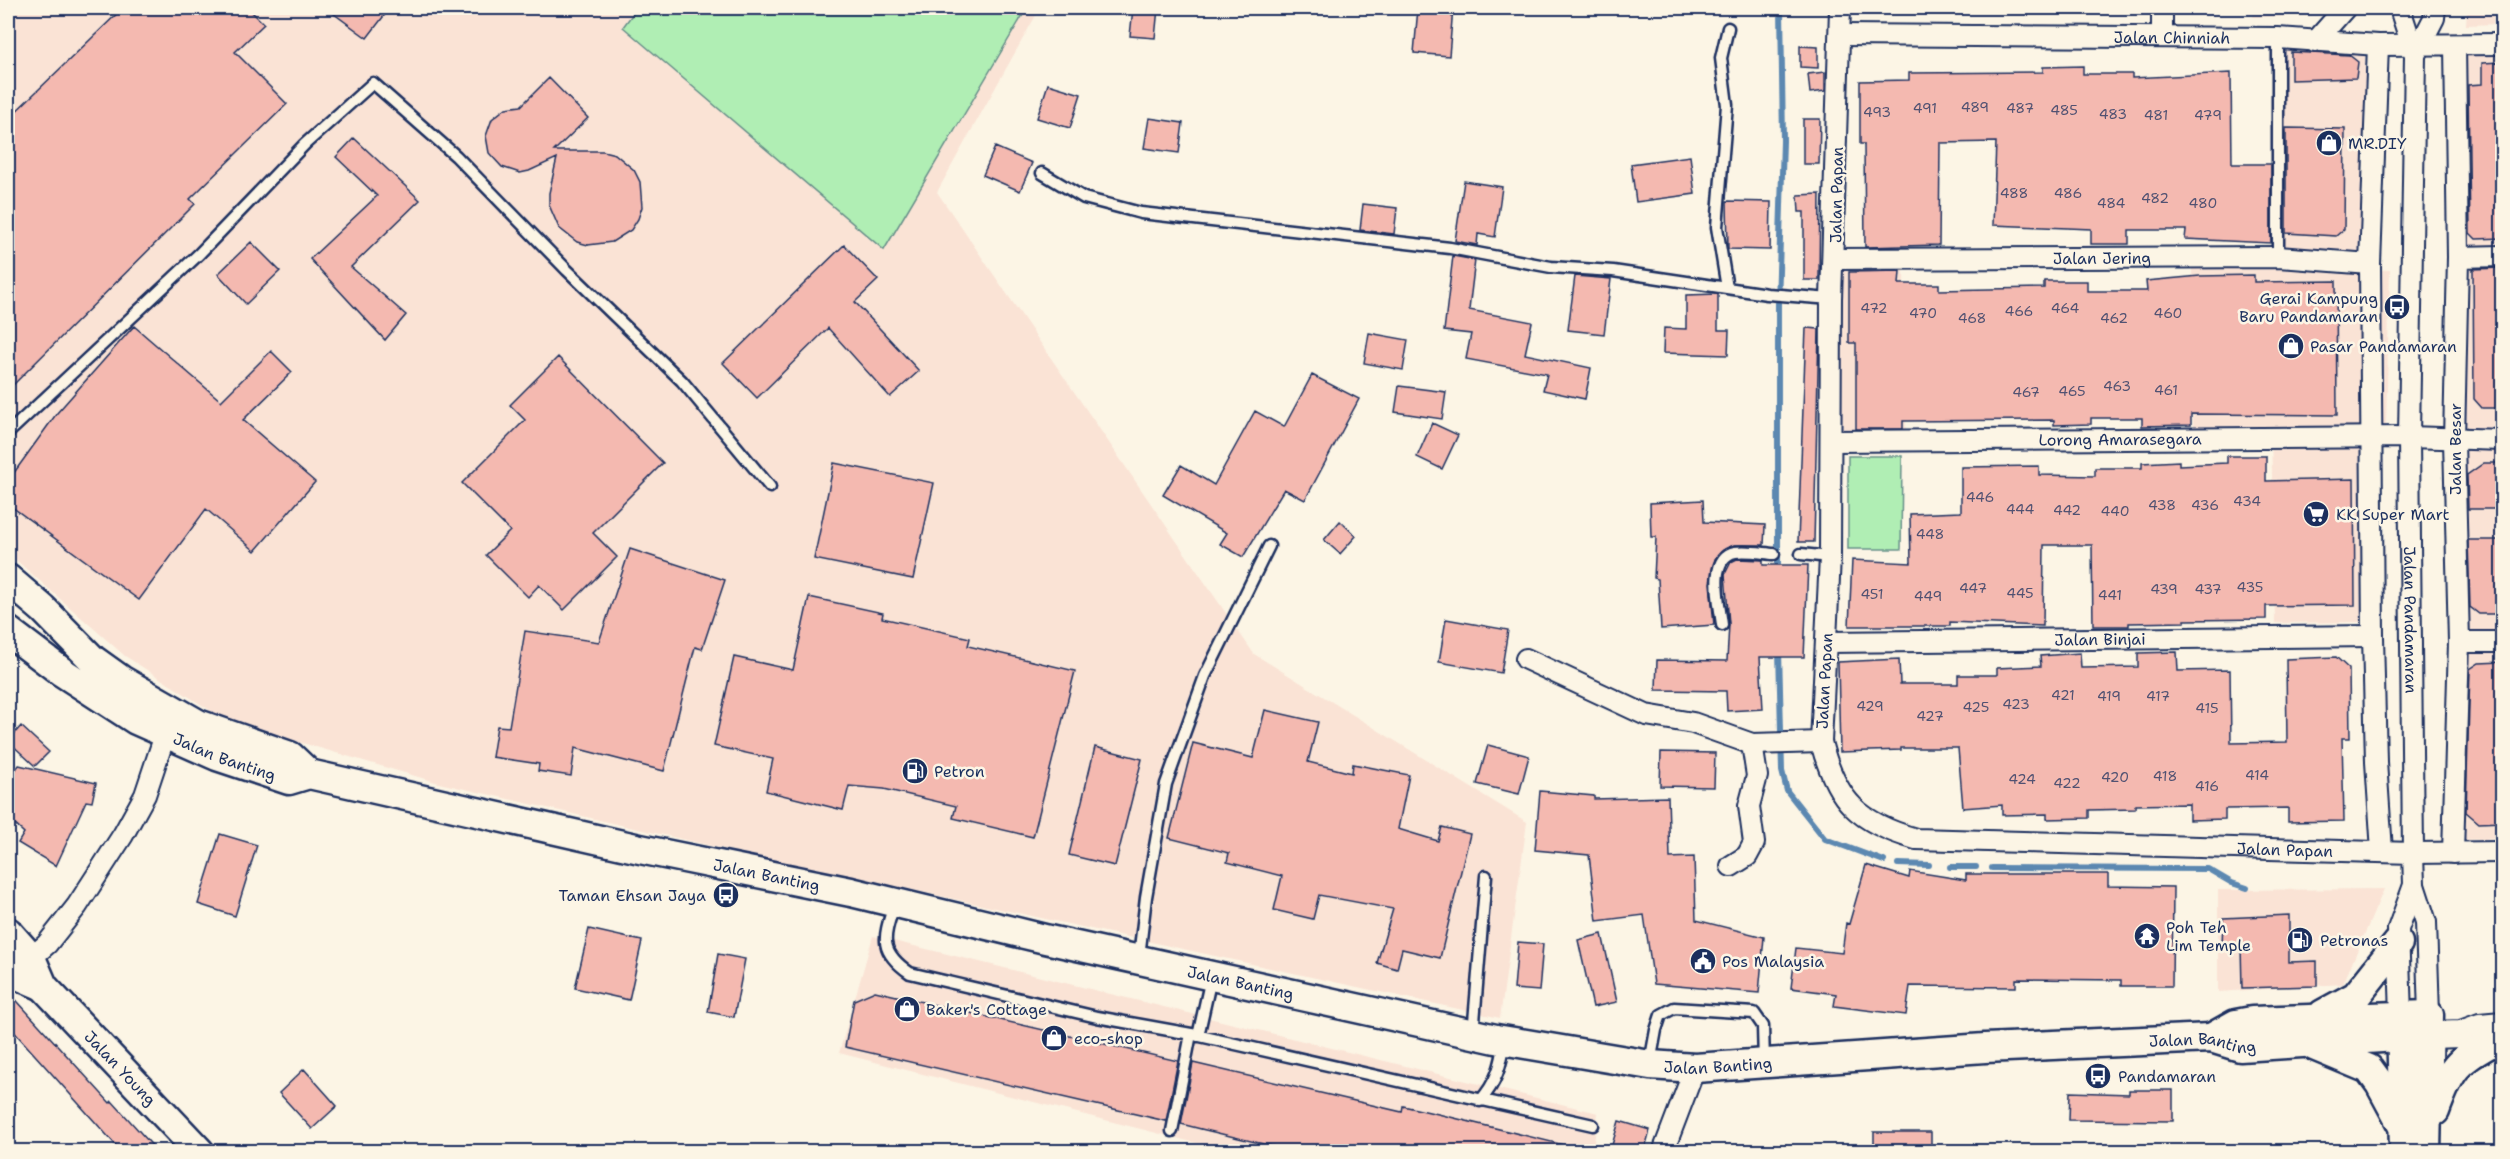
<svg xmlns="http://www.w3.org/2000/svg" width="2510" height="1159" font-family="'Shantell Sans',sans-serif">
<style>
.built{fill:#fae3d5}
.green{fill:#b0eeb4;stroke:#668e89;stroke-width:1.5}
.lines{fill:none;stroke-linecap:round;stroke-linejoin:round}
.stream{stroke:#5c88b1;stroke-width:6}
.building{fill:#f4b9b0;stroke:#1b2f5e;stroke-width:1.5}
.service-casing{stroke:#1b2f5e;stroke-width:15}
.minor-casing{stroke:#1b2f5e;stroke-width:24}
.tertiary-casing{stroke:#1b2f5e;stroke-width:30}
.secondary-casing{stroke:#1b2f5e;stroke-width:33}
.service{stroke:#fcf5e5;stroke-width:10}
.minor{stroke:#fcf5e5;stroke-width:20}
.tertiary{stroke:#fcf5e5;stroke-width:26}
.secondary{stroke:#fcf5e5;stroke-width:28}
.labels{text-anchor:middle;stroke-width:5;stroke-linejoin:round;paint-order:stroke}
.number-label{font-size:14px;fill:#515272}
.street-label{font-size:16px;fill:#1b2f5e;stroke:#fcf5e5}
.poi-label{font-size:16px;fill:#1b2f5e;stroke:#fcf5e5;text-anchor:start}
</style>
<rect width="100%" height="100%" fill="#fcf5e5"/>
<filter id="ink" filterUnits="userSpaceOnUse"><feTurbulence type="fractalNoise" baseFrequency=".0167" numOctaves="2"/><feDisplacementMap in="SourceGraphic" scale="12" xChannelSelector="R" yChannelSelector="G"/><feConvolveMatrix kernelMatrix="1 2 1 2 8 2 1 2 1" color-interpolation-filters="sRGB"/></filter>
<g filter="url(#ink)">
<path class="built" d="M8 8H1040L937 192 1254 654 1527 822 1500 1018 733 851 439 783 227 721 125 656 8 553Z
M2253 8H2337L2332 15 2253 17Z
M2467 8H2502V24L2466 25Z
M2281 47 2365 50V269L2390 270 2386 426 2366 425 2365 622 2275 623 2271 429 2195 431 2193 422 2192 264H2284Z
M2502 51V839L2460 840 2461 52Z
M1842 266H1904L1906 434 1841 433Z
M2384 889 2343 984 2218 992V890Z
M873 936 1598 1113 1593 1151H1228L839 1053Z"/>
<path class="green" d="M637 8H1027L884 250 623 27Z
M1848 456H1902L1901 549H1848Z"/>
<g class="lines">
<path class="stream" d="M1778 571V304L1783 141 1781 8
M1779 650 1782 771 1787 791 1825 839 1884 861
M1898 864 1929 865
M1950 867H1976
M1992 868 2208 869 2232 883 2247 888"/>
</g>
<path class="building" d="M123 8H248L264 24 235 52 287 104 190 199 195 204 8 390V119Z
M326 8H390L367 38Z
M1133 8H1158L1155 38 1130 36Z
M1418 8H1453L1449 56 1414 53Z
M1800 46 1818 47V68L1800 67Z
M2291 52 2349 55 2358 62 2356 78 2291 80Z
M2502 62V238L2476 239 2470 233 2468 85 2482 84V63Z
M2083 66V74H2132V78L2231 73 2232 164H2271V243L2185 239 2186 230H2129V244H2091V229L1993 225 1996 142 1940 143 1939 245 1865 247 1864 144H1860V81L1909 80V73L2043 72V67Z
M1825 72V91L1810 93 1808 74Z
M549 78 588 118 554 151H603L615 154 634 170 640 182 642 207 638 219 631 230 612 242 588 245 577 242 559 228 549 205V193L557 158 529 171 520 173 502 167 489 153 486 136 492 119 506 108 521 106Z
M1048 84 1081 94 1070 128 1037 118Z
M1149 118 1183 123 1179 153 1144 148Z
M1803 119H1820L1819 164H1803Z
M2286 128 2345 129 2344 229 2336 236 2286 233Z
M354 138 420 200 351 267 406 315 385 340 310 259 377 196 336 157Z
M995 147 1032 163 1020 191 983 175Z
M1690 156 1695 194 1636 202 1631 164Z
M1464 181 1502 187 1495 237 1478 234 1477 245 1455 241Z
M1820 194 1819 280H1804V212H1799L1798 195Z
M1727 201 1771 202 1770 250 1728 249Z
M1363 204 1397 208 1394 234 1360 230Z
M251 242 280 271 246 304 218 274Z
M844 245 878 280 855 302 919 371 890 397 828 328 757 398 723 363Z
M1453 256 1475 260 1469 310 1532 322 1525 354 1591 368 1585 399 1543 390 1547 374 1466 359 1471 334 1444 331Z
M2502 268V408H2482L2474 399 2473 269Z
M1900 271 1899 284H1939V290L2044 288V281H2087V291H2147L2146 281 2200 276 2254 275V282L2336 281 2337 415 2191 414V425L2142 426V418H2091V424L2054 425V420L1903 421V429H1856V343H1849V272Z
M1575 276 1611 279 1604 334 1568 330Z
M1718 294V330H1729L1728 355 1663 353 1664 328 1686 329V295Z
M134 326 221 401 271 351 292 372 243 420 315 482 255 551 206 509 139 600 8 504V481L57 413Z
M1806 328 1819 329 1814 542H1798Z
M1369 333 1408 340 1403 370 1364 363Z
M558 357 663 463 593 533 617 557 564 610 539 585 528 597 486 555 510 531 462 483 525 420 510 405Z
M1312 375 1359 399 1305 500 1284 489 1243 557 1220 544 1227 533 1163 495 1181 465 1214 485 1255 411 1284 427Z
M1399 386 1446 392 1442 419 1395 412Z
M1432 423 1458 435 1442 469 1417 457Z
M2227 456H2266V481L2354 479 2355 605 2266 606V619L2185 620V622L2129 623V626H2093L2092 545H2044L2043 626 1950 622V626H1849L1852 560 1911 563 1910 514 1961 512V467L2039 466V475L2095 476V468H2142V463L2179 461V465L2227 463Z
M834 463 934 483 913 579 814 559Z
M2484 463H2502V509H2468L2467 475Z
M1703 500 1704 522 1765 525 1764 545H1734L1723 550 1715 559 1710 583 1714 625 1661 629 1658 579 1654 578 1656 537H1651L1650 503Z
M1340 521 1356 536 1340 554 1324 540Z
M2468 540H2502V614H2479L2470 607Z
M630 549 725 580 702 649 695 647 664 771 575 748 571 776 538 771 539 764 492 757 497 726 509 727 525 631 599 642Z
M1737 559 1763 560V565H1808L1804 657H1760L1763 709 1727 711 1726 691 1656 690 1657 660 1727 661 1729 624 1725 574 1731 562Z
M809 597 883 613 882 618 970 638 968 646 1075 671 1033 837 953 818 956 806 884 789 849 786 843 810 766 791 773 759 714 746 734 657 793 670Z
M1446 619 1508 630 1501 673 1439 662Z
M2177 652 2178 671 2230 670 2231 743 2287 742 2286 659 2336 657 2349 669 2350 738H2342L2344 821 2288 822V808L2225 809V819L2189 820V804L2135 805V809L2089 810V818L2047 819V814L2002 815V805L1963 808 1958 748H1901V750L1840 752 1838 662 1899 659 1900 684H1958V675H1997V668L2041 666 2040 656 2080 653 2081 668 2138 667V653Z
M2502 662V822L2479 823 2466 812 2470 669 2479 663Z
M1265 710 1318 722 1308 762 1352 773 1353 764 1409 775 1398 829 1438 841 1442 827 1470 834 1440 958 1402 949 1397 969 1377 963 1393 909 1319 895 1313 919 1274 910 1282 876 1227 862 1229 853 1169 838 1193 743 1253 758Z
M21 726 49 752 35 766 8 741Z
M1488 745 1529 756 1519 794 1477 784Z
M1095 747 1142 759 1115 866 1069 855Z
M1661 752 1715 753 1714 787 1660 786Z
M19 765 96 783 92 802 86 801 56 866 18 843 24 833 8 818V780Z
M1540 791 1594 796V799L1668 797 1670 858 1694 857 1696 920 1764 937 1759 993 1654 984 1644 915 1597 921 1589 855 1535 850Z
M220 834 257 845 235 916 198 904Z
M1866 865 1909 878 1910 871 1966 880V874H2108V886L2173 887 2172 986H2121V980L2016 979V987L1910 986 1906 1015 1834 1006 1836 994 1791 988 1796 948 1842 953 1846 923 1849 924Z
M2289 915V962L2317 961V986L2242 988 2241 946 2222 947 2223 918Z
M589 929 642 941 629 1000 575 988Z
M1602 934 1617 1002 1593 1007 1578 940Z
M1518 942 1543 944 1539 991 1514 989Z
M718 954 745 959 734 1017 708 1012Z
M8 991 110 1103 112 1101 158 1152H122L8 1025Z
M875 991 1178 1061 1166 1121 845 1047 854 1000Z
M1193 1063 1402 1112 1403 1106 1438 1114 1568 1146V1152H1297L1201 1129 1181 1124Z
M304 1069 337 1106 312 1129 279 1093Z
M2129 1090H2173V1121L2069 1120 2070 1092 2129 1094Z
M1619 1121 1650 1130 1644 1152H1610Z
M1874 1132H1931V1152H1874Z"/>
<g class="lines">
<defs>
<path id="service" d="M2278 38V257
M1042 173 1084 198 1141 213 1450 248 1551 267 1613 271 1767 294 1831 299
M1727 288 1717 227 1727 105 1721 58 1728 28
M8 433 199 254 305 144 373 83 456 156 567 270 682 381 770 487
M1801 554 1830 557
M1722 625C1720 605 1707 558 1735 552 1747 550 1762 553 1774 554
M895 902C884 937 877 950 910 973L1097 1017 1191 1034 1593 1125
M1139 957 1146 897 1166 784 1205 676 1269 546
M1473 1034 1486 876
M1198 1036 1211 978
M1650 1063 1656 1030 1661 1015 1674 1008 1754 1013 1763 1026 1764 1063
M1480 1101C1497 1082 1501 1065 1505 1041
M1172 1131 1191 1034"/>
<g id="minor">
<path id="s1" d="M1840 8 1831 299 1830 557 1821 742C1836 801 1859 823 1916 839L2413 853 2502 852"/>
<path id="s2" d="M2403 8 2402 15 2415 55 2409 437 2413 853 2414 885 2426 922 2429 1015"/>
<path id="s3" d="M1840 35 2278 38 2378 45 2502 44"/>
<path d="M2162 37V8"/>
<path d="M2315 42 2345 8"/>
<path d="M2378 45 2370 264 2373 636 2376 762 2382 851"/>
<path d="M2416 53 2434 18 2435 8"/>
<path d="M2458 257 2502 256"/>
<path id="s4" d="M1834 259 2278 257 2370 264"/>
<path id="s5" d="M1832 441 2409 437 2502 440"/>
<path id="s6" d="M1827 642 2373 636"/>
<path d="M2459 642H2502"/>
<path d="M1526 659 1646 715 1693 723 1752 744 1821 742"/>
<path d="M2453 853 2459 642 2454 440 2458 257 2455 45"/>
<path d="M1731 866 1747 856 1754 843 1749 806 1757 776 1752 744"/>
<path d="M31 958 47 944 77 906 123 835 145 795 166 732"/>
<path d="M2401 1015 2398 929 2414 885"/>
<path d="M1663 1152 1695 1068"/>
</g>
<path id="tertiary" d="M2430 1035 2461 1034 2480 1027 2502 1025"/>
<g id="secondary">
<path d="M8 579 43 609 93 660 121 680 198 724 290 756 309 774"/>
<path id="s7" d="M8 631 62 672 136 720 217 756 289 780 309 774 640 849 851 892 1045 939 1496 1039 1650 1065 1695 1068 1985 1048 2211 1038 2240 1047 2430 1035"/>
<path id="s8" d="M8 932 31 958 43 986 200 1152"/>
<path d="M8 971 43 986"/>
<path d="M2323 1014 2356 996 2398 943"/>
<path d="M2401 1017 2404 1152"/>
<path d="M2211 1038 2236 1024 2252 1021 2429 1015 2426 1152"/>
<path d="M2314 1046 2369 1069 2380 1084 2401 1123"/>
<path d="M2435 1111C2453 1061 2458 1062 2502 1036"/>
</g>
</defs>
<use href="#service" class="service-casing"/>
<use href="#minor" class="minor-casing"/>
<use href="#tertiary" class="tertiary-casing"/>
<use href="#secondary" class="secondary-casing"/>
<use href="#service" class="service"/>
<use href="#minor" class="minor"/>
<use href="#tertiary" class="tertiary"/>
<use href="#secondary" class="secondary"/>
</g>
</g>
<defs>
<symbol id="shop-disc" viewBox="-11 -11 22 22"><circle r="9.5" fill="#1b2f5e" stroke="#fcf5e5"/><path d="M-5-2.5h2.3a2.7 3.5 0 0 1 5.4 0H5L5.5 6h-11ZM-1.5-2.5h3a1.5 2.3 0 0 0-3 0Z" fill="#fff"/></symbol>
<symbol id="bus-disc" viewBox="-11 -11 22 22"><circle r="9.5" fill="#1b2f5e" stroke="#fcf5e5"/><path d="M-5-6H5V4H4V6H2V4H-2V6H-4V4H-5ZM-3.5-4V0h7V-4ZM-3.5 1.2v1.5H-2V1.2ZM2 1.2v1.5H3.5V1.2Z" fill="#fff"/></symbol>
<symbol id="supermarket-disc" viewBox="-11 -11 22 22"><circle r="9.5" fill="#1b2f5e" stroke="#fcf5e5"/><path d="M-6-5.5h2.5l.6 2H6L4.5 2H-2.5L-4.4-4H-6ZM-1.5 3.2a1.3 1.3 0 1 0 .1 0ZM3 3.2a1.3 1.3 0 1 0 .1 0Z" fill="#fff"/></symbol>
<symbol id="fuel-disc" viewBox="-11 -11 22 22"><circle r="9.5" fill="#1b2f5e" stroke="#fcf5e5"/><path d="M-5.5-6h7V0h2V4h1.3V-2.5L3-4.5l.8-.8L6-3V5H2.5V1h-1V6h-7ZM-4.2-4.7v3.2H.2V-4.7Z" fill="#fff"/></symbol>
<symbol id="temple-disc" viewBox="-11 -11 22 22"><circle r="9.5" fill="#1b2f5e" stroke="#fcf5e5"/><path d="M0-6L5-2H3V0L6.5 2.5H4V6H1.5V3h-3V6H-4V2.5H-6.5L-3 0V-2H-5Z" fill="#fff"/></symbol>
<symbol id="civic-disc" viewBox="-11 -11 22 22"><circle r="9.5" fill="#1b2f5e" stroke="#fcf5e5"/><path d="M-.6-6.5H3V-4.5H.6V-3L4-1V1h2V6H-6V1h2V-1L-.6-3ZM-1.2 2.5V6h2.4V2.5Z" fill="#fff"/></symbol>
</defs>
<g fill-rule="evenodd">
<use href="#shop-disc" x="2314" y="128" width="30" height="30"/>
<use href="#bus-disc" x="2382" y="292" width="30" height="30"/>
<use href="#shop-disc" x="2276" y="331" width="30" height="30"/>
<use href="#supermarket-disc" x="2301" y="499" width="30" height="30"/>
<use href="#fuel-disc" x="900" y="756" width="30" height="30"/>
<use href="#bus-disc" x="711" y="880" width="30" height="30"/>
<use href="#temple-disc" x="2132" y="921" width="30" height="30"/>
<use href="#fuel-disc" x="2285" y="925" width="30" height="30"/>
<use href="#civic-disc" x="1688" y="946" width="30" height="30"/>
<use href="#shop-disc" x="892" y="994" width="30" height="30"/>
<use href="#shop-disc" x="1039" y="1023" width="30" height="30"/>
<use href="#bus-disc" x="2083" y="1061" width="30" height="30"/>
</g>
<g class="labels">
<g class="number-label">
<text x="1975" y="112">489</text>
<text x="1925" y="113">491</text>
<text x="2020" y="113">487</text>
<text x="2064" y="115">485</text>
<text x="1877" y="117">493</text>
<text x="2113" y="119">483</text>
<text x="2156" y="120">481</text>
<text x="2208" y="120">479</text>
<text x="2014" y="198">488</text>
<text x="2068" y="198">486</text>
<text x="2155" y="203">482</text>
<text x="2111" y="208">484</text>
<text x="2203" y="208">480</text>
<text x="1874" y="313">472</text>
<text x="2065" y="313">464</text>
<text x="2019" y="316">466</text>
<text x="1923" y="318">470</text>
<text x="2168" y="318">460</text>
<text x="1972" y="323">468</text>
<text x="2114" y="323">462</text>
<text x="2117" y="391">463</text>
<text x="2166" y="395">461</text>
<text x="2072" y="396">465</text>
<text x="2026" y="397">467</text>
<text x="1980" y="502">446</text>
<text x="2247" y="506">434</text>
<text x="2162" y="510">438</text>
<text x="2205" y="510">436</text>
<text x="2020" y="514">444</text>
<text x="2067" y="515">442</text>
<text x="2115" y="516">440</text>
<text x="1930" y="539">448</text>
<text x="2250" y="592">435</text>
<text x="1973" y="593">447</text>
<text x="2164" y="594">439</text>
<text x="2208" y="594">437</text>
<text x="2020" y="598">445</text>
<text x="1872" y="599">451</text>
<text x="2110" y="600">441</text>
<text x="1928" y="601">449</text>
<text x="2063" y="700">421</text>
<text x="2109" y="701">419</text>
<text x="2158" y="701">417</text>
<text x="2016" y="709">423</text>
<text x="1870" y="711">429</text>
<text x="1976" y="712">425</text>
<text x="2207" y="713">415</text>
<text x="1930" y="721">427</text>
<text x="2257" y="780">414</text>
<text x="2165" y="781">418</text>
<text x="2115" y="782">420</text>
<text x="2022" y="784">424</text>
<text x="2067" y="788">422</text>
<text x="2207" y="791">416</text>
</g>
<g class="street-label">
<text dy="6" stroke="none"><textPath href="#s3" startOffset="332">Jalan Chinniah</textPath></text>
<text transform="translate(1836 195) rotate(-89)" y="6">Jalan Papan</text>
<text dy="6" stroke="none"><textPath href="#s4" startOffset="268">Jalan Jering</textPath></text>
<text dy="6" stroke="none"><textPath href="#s5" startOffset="288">Lorong Amarasegara</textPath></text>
<text transform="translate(2455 449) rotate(-90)" y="6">Jalan Besar</text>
<text dy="6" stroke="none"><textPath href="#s2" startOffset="614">Jalan Pandamaran</textPath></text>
<text dy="6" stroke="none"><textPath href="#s6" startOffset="273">Jalan Binjai</textPath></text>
<text transform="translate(1824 681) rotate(-87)" y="6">Jalan Papan</text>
<text dy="6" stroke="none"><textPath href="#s7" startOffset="252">Jalan Banting</textPath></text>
<text dy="6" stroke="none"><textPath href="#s1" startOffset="1248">Jalan Papan</textPath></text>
<text dy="6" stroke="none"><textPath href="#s7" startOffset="810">Jalan Banting</textPath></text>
<text dy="6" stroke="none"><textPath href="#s7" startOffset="1296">Jalan Banting</textPath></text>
<text dy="6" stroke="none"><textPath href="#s7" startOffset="2268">Jalan Banting</textPath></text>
<text dy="6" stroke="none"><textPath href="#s7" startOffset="1782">Jalan Banting</textPath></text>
<text dy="6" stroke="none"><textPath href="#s8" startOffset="178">Jalan Young</textPath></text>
</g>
<g class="poi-label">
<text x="2348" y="149">MR.DIY</text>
<text x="2378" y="304" text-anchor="end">Gerai Kampung<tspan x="2378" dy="18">Baru Pandamaran</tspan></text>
<text x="2310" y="352">Pasar Pandamaran</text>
<text x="2336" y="520">KK Super Mart</text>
<text x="934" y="777">Petron</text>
<text x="706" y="901" text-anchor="end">Taman Ehsan Jaya</text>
<text x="2166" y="933">Poh Teh<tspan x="2166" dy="18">Lim Temple</tspan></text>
<text x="2320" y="946">Petronas</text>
<text x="1722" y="967">Pos Malaysia</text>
<text x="926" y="1015">Baker's Cottage</text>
<text x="1074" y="1044">eco-shop</text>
<text x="2118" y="1082">Pandamaran</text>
</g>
</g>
<rect width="2510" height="1159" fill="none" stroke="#fcf5e5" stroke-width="30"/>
<rect x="15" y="15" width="2480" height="1129" fill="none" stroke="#1b2f5e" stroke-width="2" filter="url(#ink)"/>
</svg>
